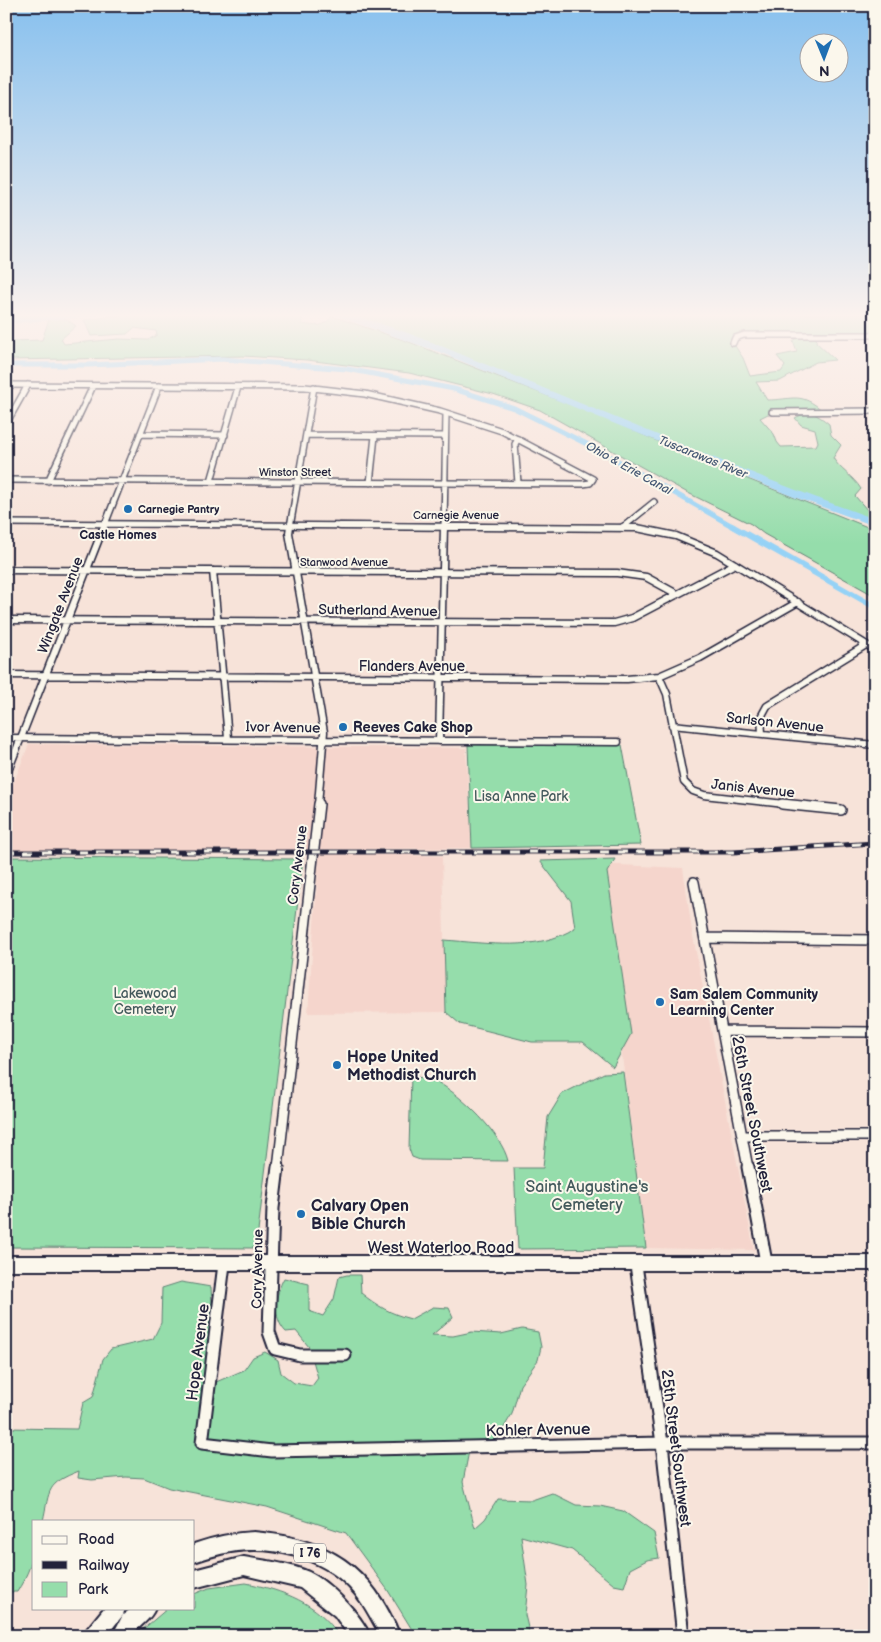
<svg xmlns="http://www.w3.org/2000/svg" width="881" height="1642" font-family="'Balsamiq Sans',sans-serif">
<style>
.built{fill:#f5d5cc}
.green{fill:#95ddab;stroke:#5c8073}
.lines{fill:none;stroke-linecap:round;stroke-linejoin:round}
.canal-far1{stroke:#95d2f6;stroke-width:5}
.canal{stroke:#95d2f6;stroke-width:6}
.river{fill:#95d2f6;fill-rule:evenodd}
.minor-far3-casing{stroke:#22223b;stroke-width:8}
.minor-far2-casing{stroke:#22223b;stroke-width:9}
.minor-far1-casing{stroke:#22223b;stroke-width:12}
.minor-casing{stroke:#22223b;stroke-width:15}
.major-casing{stroke:#22223b;stroke-width:4}
.highway-casing{stroke:#22223b;stroke-width:4}
.minor-far3{stroke:#fbf7ec;stroke-width:5}
.minor-far2{stroke:#fbf7ec;stroke-width:6}
.minor-far1{stroke:#fbf7ec;stroke-width:9}
.minor{stroke:#fbf7ec;stroke-width:11}
.major{fill:#fbf7ec;fill-rule:evenodd}
.highway{fill:#fbf7ec;fill-rule:evenodd}
.rail-casing{stroke:#22223b;stroke-width:5}
.rail{stroke:#fbf7ec;stroke-width:3;stroke-dasharray:9;stroke-linecap:butt}
.poi-dot{fill:#1f6fb2;stroke:#fbf7ec;stroke-width:2}
.labels{text-anchor:middle;stroke-width:4;stroke-linejoin:round;paint-order:stroke}
.far-street-label{font-size:11px;fill:#22223b;stroke:#fbf7ec}
.far-poi-label{font-size:11px;font-weight:bold;fill:#22223b;stroke:#fbf7ec;text-anchor:start}
.far-water-label{font-size:12px;font-style:italic;fill:#445773;stroke:#fbf7ec}
.far-neighbourhood-label{font-size:12px;font-weight:bold;fill:#22223b;stroke:#fbf7ec}
.shield{fill:#fbf7ec;stroke:#636270;stroke-width:1}
.shield-label{font-size:12px;font-weight:bold;fill:#22223b}
.street-label{font-size:14px;fill:#22223b;stroke:#fbf7ec}
.poi-label{font-size:14px;font-weight:bold;fill:#22223b;stroke:#fbf7ec;text-anchor:start}
.park-label{font-size:14px;fill:#445a5d;stroke:#fbf7ec}
.near-poi-label{font-size:16px;font-weight:bold;fill:#22223b;stroke:#fbf7ec;text-anchor:start}
.near-street-label{font-size:16px;fill:#22223b;stroke:#fbf7ec}
.near-park-label{font-size:16px;fill:#445a5d;stroke:#fbf7ec}
</style>
<rect width="100%" height="100%" fill="#f7e3d9"/>
<filter id="ink" filterUnits="userSpaceOnUse"><feTurbulence type="fractalNoise" baseFrequency=".02" numOctaves="2"/><feDisplacementMap in="SourceGraphic" scale="10" xChannelSelector="R" yChannelSelector="G"/><feConvolveMatrix kernelMatrix="1 2 1 2 8 2 1 2 1" color-interpolation-filters="sRGB"/></filter>
<g filter="url(#ink)">
<path class="built" d="M29 744 466 748 472 848 6 852V802Z
M319 853 442 856 446 1012 308 1013Z
M598 864 683 868 692 931 754 1250 646 1248Z"/>
<path class="green" d="M6 314H98L6 323Z
M129 314H302V324C317 326 323 328 332 316L409 342 602 417 710 464 875 530V596L764 534 751 524 686 492 540 410 493 394 409 373 307 360 243 356 6 360V346L13 341 42 340 49 319H66L76 326 61 339 64 344 119 339 148 340 157 335 156 331 134 328 127 334 91 336 84 320Z
M335 314H875V334L740 336 733 343 743 358 750 376 781 372 785 366 777 356 797 352 793 341 799 337H817L816 342 835 360 816 362 780 381 756 382 767 400C793 400 800 391 823 411L772 412 760 418 774 434 777 442 781 447 816 446 818 442 815 429 801 425 795 418C810 410 817 414 829 424L831 435 841 445 833 458C840 470 853 476 861 489L855 496 875 519 868 521 442 350 371 324Z
M468 745H622L641 845 472 848Z
M6 857 303 859 256 1248 6 1247Z
M615 859 607 872 631 1034 613 1067 583 1042H532L460 1024 446 1012 444 940C487 943 538 952 575 928L571 901 540 861Z
M623 1072 646 1248 518 1249 514 1168H543L548 1117 562 1094 604 1073Z
M411 1076C419 1078 430 1078 437 1082 461 1095 502 1134 508 1161L420 1160 412 1157 409 1149Z
M347 1275H360L361 1293C377 1306 391 1314 411 1319L433 1307 449 1308 453 1317 432 1335 453 1336 472 1332 501 1334 522 1329 538 1332 541 1347 538 1360 520 1385 512 1414 489 1452 469 1451 463 1482 475 1528 485 1519 498 1499 532 1500 552 1493 576 1505 600 1506 623 1511 654 1533 659 1558 647 1560 630 1569 624 1587 614 1585 572 1550 521 1536 528 1585 525 1615 530 1636H416L387 1589 346 1533 267 1507 169 1488 144 1478 126 1477 92 1480 78 1478 79 1471C46 1484 50 1489 43 1521H34C34 1554 35 1562 17 1592H6V1428L77 1429 83 1403 93 1397 103 1359 111 1349 153 1339 161 1323 162 1288 181 1282 211 1287 212 1305 207 1374 216 1382 244 1370 253 1357 265 1352 278 1360 281 1373 294 1383 312 1386 318 1378 309 1347 296 1331 286 1332C272 1318 275 1294 284 1278L309 1284V1311L323 1316 334 1299 339 1277Z
M246 1583C282 1590 319 1603 339 1636H135L168 1608H194V1594L209 1588Z"/>
<g class="lines">
<path class="canal-far1" d="M6 365H89L222 359 347 369 454 389 514 408 597 449 734 527"/>
<path class="canal" d="M732 526 875 607"/>
<path class="river" d="M74 314H101L97 316 6 324V320Z
M331 314C363 311 457 353 492 367 619 419 746 473 875 519V526L794 497 439 352Z"/>
<defs>
<path id="minor-far3" d="M733 343 735 338 744 335H875
M6 385 305 387 365 394 440 411 502 431 593 479 590 483 583 484 6 480
M772 412 875 411
M6 424 28 385
M140 434 225 435
M306 435 445 436
M518 439 515 444 518 483
M48 481 93 386
M211 481 238 387
M370 483 375 436
M6 523 497 527
M104 527 159 386
M290 527 314 387
M444 527 446 413
M623 527 654 502"/>
<path id="minor-far2" d="M290 526 289 533 324 732 318 805
M340 526 637 528 676 536 717 553 875 650
M623 527 625 526
M6 570 617 573 646 577 677 594
M213 571 228 738
M6 620 614 623 632 618 735 564
M6 675 627 679 659 676 700 658 798 602
M659 676 667 694 684 782 693 791 704 795 793 805
M672 725 875 745
M762 733 761 717 767 706 866 645
M6 738 618 742
M439 741 444 526
M6 776 104 526"/>
<path id="minor-far1" d="M782 804 841 810
M694 882 748 1168
M705 938 875 940
M722 1031 875 1032
M742 1136H875
M278 1168 319 804"/>
<path id="minor" d="M278 1167 273 1208 269 1332 275 1349 300 1355H345
M748 1167 766 1262
M224 1264 202 1443 272 1451 662 1443H875
M636 1265 662 1443 683 1636"/>
<path id="major" d="M6 1256H875V1270H6Z"/>
<path id="highway" d="M254 1532C328 1538 372 1566 400 1636H381C371 1619 363 1601 349 1587 320 1557 272 1545 231 1552 218 1554 206 1558 194 1562V1544C214 1537 232 1533 254 1532Z
M244 1557C265 1561 289 1563 309 1572 330 1582 361 1614 370 1636H349L335 1616 300 1588 244 1575 194 1588V1570Z
M104 1608H125L123 1615 106 1636H85L87 1629Z
M132 1608H155C151 1620 139 1625 132 1636H112L123 1615Z"/>
</defs>
<use href="#minor-far3" class="minor-far3-casing"/>
<use href="#minor-far2" class="minor-far2-casing"/>
<use href="#minor-far1" class="minor-far1-casing"/>
<use href="#minor" class="minor-casing"/>
<use href="#major" class="major-casing"/>
<use href="#highway" class="highway-casing"/>
<use href="#minor-far3" class="minor-far3"/>
<use href="#minor-far2" class="minor-far2"/>
<use href="#minor-far1" class="minor-far1"/>
<use href="#minor" class="minor"/>
<use href="#major" class="major"/>
<use href="#highway" class="highway"/>
<defs>
<path id="rail" d="M6 852H733L875 843"/>
</defs>
<use href="#rail" class="rail-casing"/>
<use href="#rail" class="rail"/>
</g>
</g>
<linearGradient id="sky" x2="0" y2="1"><stop stop-color="#87c0ee"/><stop offset="0.58" stop-color="#fbf2ee"/><stop offset="1" stop-color="#fbf2ee" stop-opacity="0"/></linearGradient>
<rect width="881" height="544" fill="url(#sky)"/>
<g class="poi-dot">
<circle cx="128" cy="509" r="5"/>
<circle cx="343" cy="727" r="5"/>
<circle cx="660" cy="1002" r="5"/>
<circle cx="337" cy="1065" r="5"/>
<circle cx="301" cy="1214" r="5"/>
</g>
<g class="labels">
<g class="far-street-label">
<text x="295" y="476">Winston Street</text>
<text x="456" y="519">Carnegie Avenue</text>
<text x="344" y="566">Stanwood Avenue</text>
</g>
<g class="far-poi-label">
<text x="138" y="513">Carnegie Pantry</text>
</g>
<g class="far-water-label">
<text transform="translate(703 457) rotate(22)" y="4">Tuscarawas River</text>
<text transform="translate(629 468) rotate(29)" y="4">Ohio &amp; Erie Canal</text>
</g>
<g class="far-neighbourhood-label">
<text x="118" y="539">Castle Homes</text>
</g>
<rect class="shield" x="294" y="1543.5" width="32" height="19" rx="4"/>
<g class="shield-label">
<text x="310" y="1557">I 76</text>
</g>
<g class="street-label">
<text transform="translate(60 605) rotate(-69)" y="5">Wingate Avenue</text>
<text transform="translate(378 610) rotate(1)" y="5">Sutherland Avenue</text>
<text x="412" y="671">Flanders Avenue</text>
<text transform="translate(775 722) rotate(6)" y="5">Sarlson Avenue</text>
<text transform="translate(283 727) rotate(1)" y="5">Ivor Avenue</text>
<text transform="translate(753 788) rotate(6)" y="5">Janis Avenue</text>
<text transform="translate(297 865) rotate(-83)" y="5">Cory Avenue</text>
<text transform="translate(257 1269) rotate(-89)" y="5">Cory Avenue</text>
</g>
<g class="poi-label">
<text x="353" y="732">Reeves Cake Shop</text>
<text x="670" y="999">Sam Salem Community<tspan x="670" dy="16">Learning Center</tspan></text>
</g>
<g class="park-label">
<text x="521" y="801">Lisa Anne Park</text>
<text x="145" y="998">Lakewood<tspan x="145" dy="16">Cemetery</tspan></text>
</g>
<g class="near-poi-label">
<text x="347" y="1062">Hope United<tspan x="347" dy="18">Methodist Church</tspan></text>
<text x="311" y="1211">Calvary Open<tspan x="311" dy="18">Bible Church</tspan></text>
</g>
<g class="near-street-label">
<text transform="translate(753 1114) rotate(79)" y="6">26th Street Southwest</text>
<text x="441" y="1253">West Waterloo Road</text>
<text transform="translate(197 1352) rotate(-83)" y="6">Hope Avenue</text>
<text transform="translate(538 1429) rotate(-1)" y="6">Kohler Avenue</text>
<text transform="translate(677 1448) rotate(83)" y="6">25th Street Southwest</text>
</g>
<g class="near-park-label">
<text x="587" y="1192">Saint Augustine's<tspan x="587" dy="18">Cemetery</tspan></text>
</g>
</g>
<rect width="881" height="1642" fill="none" stroke="#fbf7ec" stroke-width="25"/>
<rect x="12" y="12" width="856" height="1617" fill="none" stroke="#22223b" stroke-width="2" filter="url(#ink)"/>
<rect x="32" y="1520" width="162" height="90" fill="#fbf7ec" stroke="#a4a2a5"/>
<rect x="42" y="1536" width="25" height="8" fill="#fbf7ec" stroke="#a4a2a5"/>
<text x="78" y="1544" font-size="15" fill="#22223b">Road</text>
<rect x="42" y="1561" width="25" height="8" fill="#22223b" stroke="#a4a2a5"/>
<text x="78" y="1570" font-size="15" fill="#22223b">Railway</text>
<rect x="42" y="1582" width="25" height="15" fill="#95ddab" stroke="#a4a2a5"/>
<text x="78" y="1594" font-size="15" fill="#22223b">Park</text>
<g transform="translate(824 58) rotate(179)"><circle r="24" fill="#fbf7ec" stroke="#a4a2a5"/>
<path d="M0-4L9 19L0 12L-9 19Z" fill="#1f6fb2"/>
<text y="-8" font-size="14" font-weight="bold" text-anchor="middle" fill="#22223b">N</text>
</g>
</svg>
